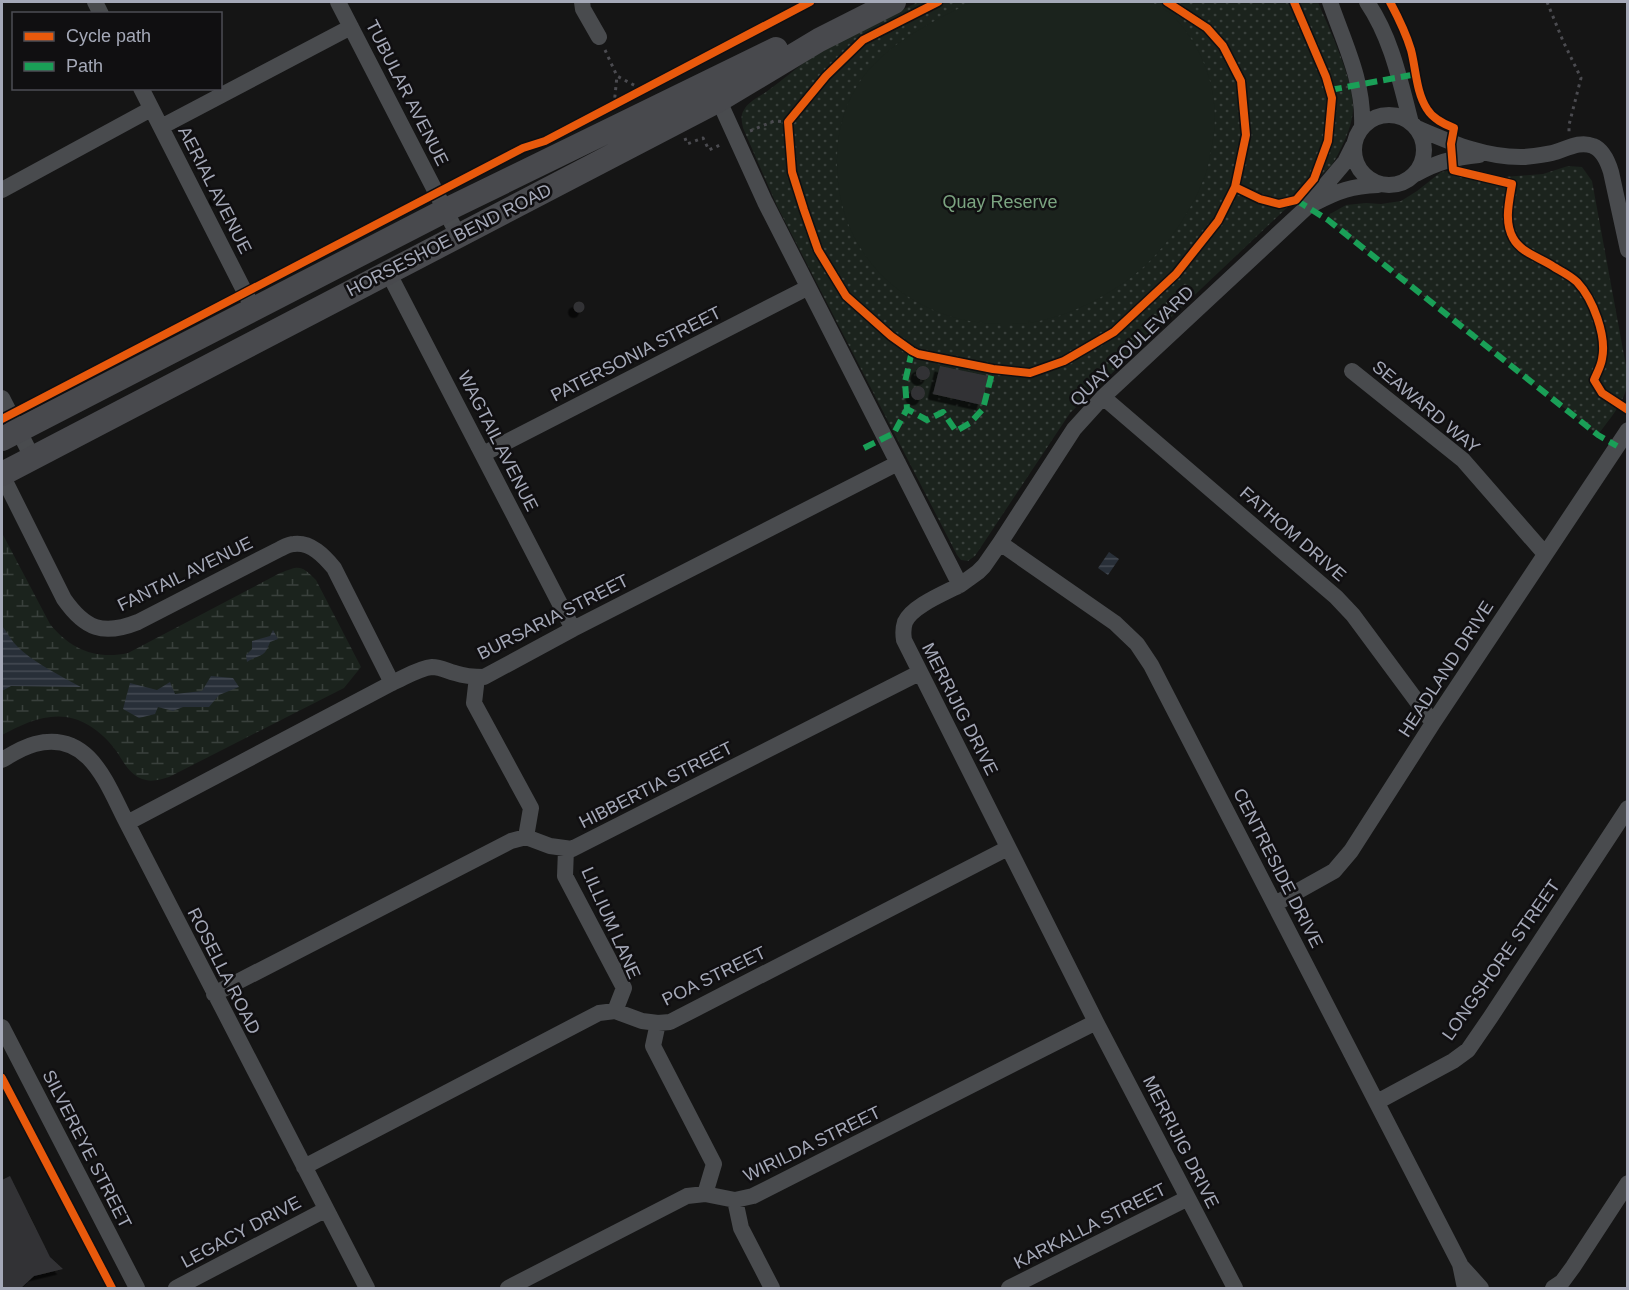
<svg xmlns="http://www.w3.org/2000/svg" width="1629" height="1290" font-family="Arial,sans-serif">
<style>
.grass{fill:url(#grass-dots)}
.wetland{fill:url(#wetland-marsh)}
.pitch{fill:#1b231d}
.water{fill:url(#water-rules)}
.building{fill:#333335;filter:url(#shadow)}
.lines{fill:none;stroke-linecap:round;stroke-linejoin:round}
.path{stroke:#4b4b50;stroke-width:3;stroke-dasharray:3 4.5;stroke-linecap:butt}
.street{stroke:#494b4e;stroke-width:16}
.secondary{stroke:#48494d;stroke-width:24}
.quiet{stroke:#1a9f57;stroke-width:6;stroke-dasharray:12 6;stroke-linecap:butt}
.cycleway-casing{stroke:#100f11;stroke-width:11}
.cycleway{stroke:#e8590c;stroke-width:8}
.labels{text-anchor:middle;stroke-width:5;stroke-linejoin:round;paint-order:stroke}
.street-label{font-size:18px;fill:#a5a9b8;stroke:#100f11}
.park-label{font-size:18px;fill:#7ba480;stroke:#100f11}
</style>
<defs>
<pattern id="grass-dots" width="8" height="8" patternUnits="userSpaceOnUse" patternTransform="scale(1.5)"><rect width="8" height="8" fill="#1b231d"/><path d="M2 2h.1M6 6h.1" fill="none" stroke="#39403c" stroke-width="1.8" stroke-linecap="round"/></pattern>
<pattern id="wetland-marsh" width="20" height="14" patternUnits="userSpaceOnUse" patternTransform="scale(1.5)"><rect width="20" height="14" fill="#1b231d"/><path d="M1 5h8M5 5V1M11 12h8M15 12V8" fill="none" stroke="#39403c"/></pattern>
<pattern id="water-rules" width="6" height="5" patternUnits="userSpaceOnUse" patternTransform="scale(1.5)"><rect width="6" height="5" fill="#282f38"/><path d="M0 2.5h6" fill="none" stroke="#444a53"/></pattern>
<filter id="shadow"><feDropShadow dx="-5.5" dy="5.5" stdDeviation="0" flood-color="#0009"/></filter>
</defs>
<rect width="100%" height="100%" fill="#151515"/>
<path class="grass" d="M918 2H1318C1330 31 1353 78 1353 108 1353 126 1341 150 1332 165L1070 413 975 556 968 561 961 560 957 555 777 206 743 128C742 122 740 115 744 110 748 102 759 97 766 92 784 79 801 64 820 51Z
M1460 166 1504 177 1543 174 1568 166 1582 167 1592 181 1628 377C1628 399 1610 418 1598 435L1328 220 1330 214 1346 205 1366 203 1381 204 1401 201 1417 191 1441 172 1453 170Z"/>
<path class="wetland" d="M2 533 50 624C70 649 96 660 128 653L280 573C300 565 301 565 316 580L361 667 344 688 169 777C162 779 153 782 146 780 131 777 124 763 117 752 109 741 101 733 90 726 60 707 30 720 2 735Z"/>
<path class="pitch" d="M972 2H1151C1157 5 1165 9 1171 14 1205 48 1222 97 1212 145 1210 154 1209 164 1206 173 1191 215 1161 256 1125 282 1099 300 1070 315 1039 321 1028 324 1016 324 1005 324 914 325 839 260 837 167 836 134 844 103 863 77 888 43 935 20 972 2Z"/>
<path class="water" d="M1109 552 1119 559 1108 575 1098 568Z
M2 626C7 632 11 640 16 645 32 662 61 676 81 687L11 686 2 691Z
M273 630 278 639 270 642C264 659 261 653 247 662L246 655 252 649V641L270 636Z
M211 676 233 678 239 687 219 695 209 707H183L173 711 158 707 155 714 139 718 123 709 130 683 157 690 170 682 175 694 202 691Z"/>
<path class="building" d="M214 196a5 5 0 1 1 10 0a5 5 0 1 1-10 0Z
M573.5 307a5.5 5.5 0 1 1 11 0a5.5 5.5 0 1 1-11 0Z
M916 373a7 7 0 1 1 14 0a7 7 0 1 1-14 0Z
M940 366 988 376 982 405 933 394Z
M911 393a7 7 0 1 1 14 0a7 7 0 1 1-14 0Z
M10 1176 50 1257 63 1269 34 1276 21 1288H2V1180Z"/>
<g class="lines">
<path class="path" d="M1547 2 1563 41 1581 78 1569 125V132
M605 50 617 76 643 90
M614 105 617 76
M750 131 774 121 788 122
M685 138 687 144 703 138 709 150 722 144"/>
<path class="street" d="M95 2 101 14
M338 2 458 235
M582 2 583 9 599 37
M1330 2C1344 43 1364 81 1362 126
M1367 2C1392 39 1400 81 1411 123
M141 88 254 310
M715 92 765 202 960 585C945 593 912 606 905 622 903 628 903 634 904 640L1096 1022 1235 1288
M1354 150a35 35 0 1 1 70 0a35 35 0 1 1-70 0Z
M161 127 351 27
M1417 128C1452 143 1485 158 1524 157 1533 156 1543 155 1552 153 1565 150 1579 140 1593 146 1603 150 1608 162 1611 172L1628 250
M1416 174C1436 162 1456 157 1479 155
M2 190 151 109
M1315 203C1338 191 1352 186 1378 185
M388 272 573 629
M1352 371 1463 460 1545 554
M1103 397 1336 597 1353 615 1433 723
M2 398 32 457
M483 454 807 288
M2 475 64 599C85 629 103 636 138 622L280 549C284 547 289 544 294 544 311 542 324 556 334 568L392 683
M1000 543 1115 623 1137 644 1151 665 1460 1264 1465 1288
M960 585 978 572 984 566 1000 543 1074 429 1103 397 1306 208 1345 162 1353 146
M477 677 474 703 531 808 526 837
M2 760C12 754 23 747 35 744 90 730 107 785 127 823L367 1288
M127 823 392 683C404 678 419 668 432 667 441 667 447 671 455 673 464 676 475 677 484 677L573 629 898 463
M566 849 565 876 624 988 615 1011
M1275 904 1334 871 1351 851 1433 723 1628 430
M214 994 511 841 526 837 550 846 572 849 919 673
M658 1023 653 1046 714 1164 705 1194
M2 1027 137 1288
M1377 1102 1453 1061 1468 1050 1490 1018 1628 808
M304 1167 599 1013 615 1011 642 1021 658 1023 670 1022 1008 848
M735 1200 741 1228 772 1288
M1462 1267 1481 1288
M176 1288 325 1210
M508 1288 687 1196 705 1194 735 1200 753 1196 1096 1022
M1009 1288 1188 1198
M1553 1288 1562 1282 1573 1267 1628 1183"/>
<path class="secondary" d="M2 439 446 210 776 49
M2 474 719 100 819 40 894 2"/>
<path class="quiet" d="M1330 90 1417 74
M1296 200 1328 220 1598 435 1617 446
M912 351 905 382 907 409 927 420 943 412 956 431 970 423 983 409 993 369
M864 448 894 433 907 409"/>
<defs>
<path id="cycleway" d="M938 2 863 40 826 76 788 122 792 172 804 210 818 250 846 296 891 336 912 351 918 354 993 369 1030 373 1064 361 1114 332 1176 274 1218 221 1235 187 1260 199 1279 204 1296 200 1314 179 1328 141 1332 98 1326 77 1294 2
M1167 2 1207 28 1223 46 1241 81 1246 135 1235 187
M1390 2C1398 17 1406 33 1411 50 1416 69 1416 92 1427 109 1433 119 1444 124 1454 128L1451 144 1453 170 1512 184C1509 202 1504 222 1513 238 1521 253 1541 258 1554 267 1561 271 1571 276 1577 282 1593 299 1607 336 1602 359 1601 366 1597 373 1594 380L1602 393 1628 410
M2 419 523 148 545 141 810 2
M2 1078 112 1288"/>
</defs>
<use href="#cycleway" class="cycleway-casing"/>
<use href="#cycleway" class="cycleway"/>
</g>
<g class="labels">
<g class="street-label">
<text transform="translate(407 93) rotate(63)" y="6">TUBULAR AVENUE</text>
<text transform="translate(215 190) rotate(63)" y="6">AERIAL AVENUE</text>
<text transform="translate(449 240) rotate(-27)" y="6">HORSESHOE BEND ROAD</text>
<text transform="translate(1132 346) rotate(-44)" y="6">QUAY BOULEVARD</text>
<text transform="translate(636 354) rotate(-27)" y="6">PATERSONIA STREET</text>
<text transform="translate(1426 407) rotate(40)" y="6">SEAWARD WAY</text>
<text transform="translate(498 441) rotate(63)" y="6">WAGTAIL AVENUE</text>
<text transform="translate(1293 534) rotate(41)" y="6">FATHOM DRIVE</text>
<text transform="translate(185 574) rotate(-26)" y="6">FANTAIL AVENUE</text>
<text transform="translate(553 617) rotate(-27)" y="6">BURSARIA STREET</text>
<text transform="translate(1446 669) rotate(-57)" y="6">HEADLAND DRIVE</text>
<text transform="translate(960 709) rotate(63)" y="6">MERRIJIG DRIVE</text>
<text transform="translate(656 785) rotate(-27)" y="6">HIBBERTIA STREET</text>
<text transform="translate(1278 868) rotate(63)" y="6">CENTRESIDE DRIVE</text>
<text transform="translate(611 923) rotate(66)" y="6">LILLIUM LANE</text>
<text transform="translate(1501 960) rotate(-55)" y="6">LONGSHORE STREET</text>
<text transform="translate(224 971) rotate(63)" y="6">ROSELLA ROAD</text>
<text transform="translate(714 976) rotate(-26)" y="6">POA STREET</text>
<text transform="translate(1181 1142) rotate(63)" y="6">MERRIJIG DRIVE</text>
<text transform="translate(812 1144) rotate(-26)" y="6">WIRILDA STREET</text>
<text transform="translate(87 1149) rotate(63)" y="6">SILVEREYE STREET</text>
<text transform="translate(1090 1226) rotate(-27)" y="6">KARKALLA STREET</text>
<text transform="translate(241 1232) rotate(-28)" y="6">LEGACY DRIVE</text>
</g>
<g class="park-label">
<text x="1000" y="208">Quay Reserve</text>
</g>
</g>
<rect width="1629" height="1290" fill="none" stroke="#a5a9b8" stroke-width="6"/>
<rect x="12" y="12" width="210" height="78" fill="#100f11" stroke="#4c4d54" stroke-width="1.5"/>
<rect x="24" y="32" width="30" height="9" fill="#e8590c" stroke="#4c4d54" stroke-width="1.5"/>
<text x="66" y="42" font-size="18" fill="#a5a9b8">Cycle path</text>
<rect x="24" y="62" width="30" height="9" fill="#1a9f57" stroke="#4c4d54" stroke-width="1.5"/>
<text x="66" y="72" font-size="18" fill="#a5a9b8">Path</text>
</svg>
